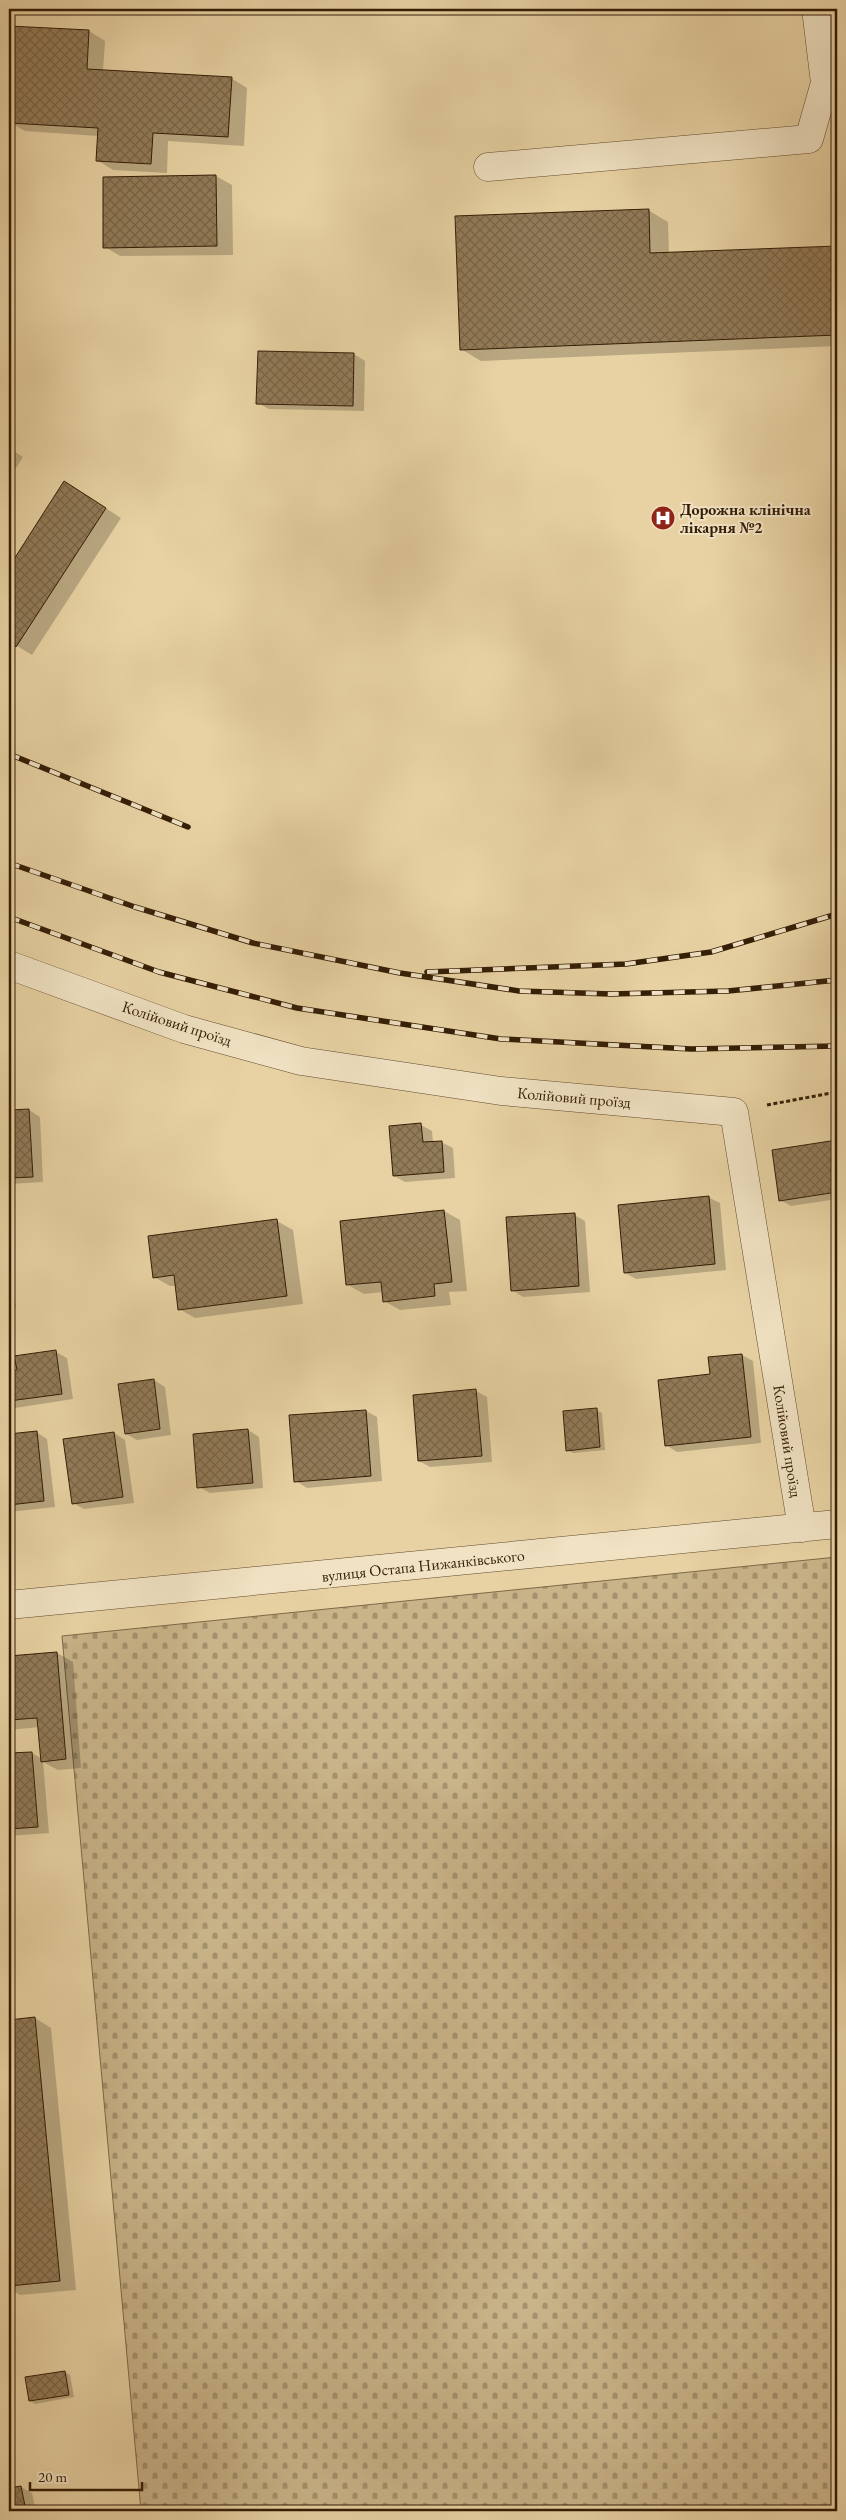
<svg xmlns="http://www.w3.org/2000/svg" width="846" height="2520" font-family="'EB Garamond',serif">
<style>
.cemetery{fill:url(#cemetery-stones);stroke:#7e6847}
.shadow{fill:#0003}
.building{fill:url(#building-cross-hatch);stroke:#341d06}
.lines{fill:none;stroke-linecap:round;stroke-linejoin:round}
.minor-casing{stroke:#614a2d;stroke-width:29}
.path{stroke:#341d06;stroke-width:3;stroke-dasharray:4 2.5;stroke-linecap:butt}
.minor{stroke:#f0e2c3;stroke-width:28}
.rail-casing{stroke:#341d06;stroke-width:5.5}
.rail{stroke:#f0e2c3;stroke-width:4;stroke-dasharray:11;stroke-linecap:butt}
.labels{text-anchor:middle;stroke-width:4;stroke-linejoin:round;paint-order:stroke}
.poi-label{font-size:16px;font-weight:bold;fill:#341d06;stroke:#f0e2c3;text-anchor:start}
.street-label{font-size:16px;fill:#341d06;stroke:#f0e2c3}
</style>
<defs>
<pattern id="cemetery-stones" width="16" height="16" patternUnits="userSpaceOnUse" patternTransform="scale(1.25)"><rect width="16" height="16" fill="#c9b388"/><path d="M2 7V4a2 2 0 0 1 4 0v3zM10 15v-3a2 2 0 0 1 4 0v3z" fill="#a4916d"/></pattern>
<pattern id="building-cross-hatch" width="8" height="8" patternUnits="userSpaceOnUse" patternTransform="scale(1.25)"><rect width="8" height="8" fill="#927b58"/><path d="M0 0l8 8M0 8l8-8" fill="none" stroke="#786447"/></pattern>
</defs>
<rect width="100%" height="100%" fill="#e8d2a3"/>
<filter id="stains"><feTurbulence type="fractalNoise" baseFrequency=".004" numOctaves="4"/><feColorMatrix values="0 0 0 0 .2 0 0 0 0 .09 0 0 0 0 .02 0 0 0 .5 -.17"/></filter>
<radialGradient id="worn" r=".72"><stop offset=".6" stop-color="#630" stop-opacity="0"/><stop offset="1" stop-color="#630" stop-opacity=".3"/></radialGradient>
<path class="cemetery" d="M837 1557V2511H141L62 1636Z"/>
<path class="shadow" d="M9 27 89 31 105 41 103 71 231 78 247 88 244 146 168 141 167 173 113 170 97 160 98 136 25 131 9 122 11 83 9 81Z
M216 176 232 185 233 255 120 256 105 247 104 178Z
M648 210 668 222 669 254 837 247V346L481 361 461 349Z
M354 354 365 361 364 411 269 409 258 403Z
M9 448 23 457 9 479Z
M65 482 121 518 32 655 9 641V569Z
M29 1110 40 1117 43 1182 9 1184V1111Z
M421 1125 432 1131 433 1143 441 1142 453 1148 455 1178 405 1182 394 1176Z
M837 1141V1199L791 1206 780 1200 773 1151Z
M708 1197 720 1203 726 1270 636 1279 625 1273Z
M444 1211 460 1220 467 1291 449 1292 451 1305 400 1310 384 1301 383 1292 364 1294 348 1285Z
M574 1215 585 1221 590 1292 523 1297 512 1290Z
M277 1221 293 1230 303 1304 195 1318 179 1309 176 1286H170L154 1277 149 1237Z
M9 1255 16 1308 9 1309Z
M56 1352 67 1358 73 1399 15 1408 9 1404V1373L18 1371Z
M742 1355 753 1361 761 1443 677 1452 666 1445Z
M154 1380 165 1387 171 1435 137 1440 126 1434Z
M476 1391 487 1397 492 1462 430 1467 419 1461Z
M596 1410 602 1413 605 1450 573 1453 568 1450Z
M366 1411 377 1417 382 1481 307 1488 296 1481Z
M248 1430 259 1437 263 1488 210 1493 199 1487Z
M36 1432 47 1439 55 1507 9 1512V1435Z
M114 1433 125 1440 134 1503 84 1509 73 1503Z
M57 1653 73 1662 81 1768 58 1770 43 1762 49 1833 9 1836V1755L32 1753 42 1759 39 1727 9 1730V1657Z
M35 2018 51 2028 76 2290 20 2295 9 2288V2021Z
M65 2372 70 2375 74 2397 35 2404 30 2401Z
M21 2487 32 2493 36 2511H9V2489Z"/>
<path class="building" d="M9 26 89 30 87 69 232 77 228 137 153 133 151 164 96 161 98 128 9 123Z
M216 175 217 246 103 248V177Z
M649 209 650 253 837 246V335L460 350 455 216Z
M258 351 354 353 353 406 256 404Z
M64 481 106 508 16 647 9 642V567Z
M29 1109 33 1177 9 1178V1110Z
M421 1123 423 1142 442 1141 444 1172 393 1176 389 1126Z
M837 1140V1192L779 1201 772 1150Z
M709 1196 715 1264 624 1273 618 1205Z
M444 1210 452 1282 434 1284 435 1296 383 1302 381 1282 346 1285 340 1221Z
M575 1213 579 1286 511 1291 506 1217Z
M277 1219 287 1296 178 1310 174 1275 153 1278 148 1236Z
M56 1350 62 1394 9 1401V1371L17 1370 14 1356Z
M742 1354 751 1437 665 1446 658 1380 710 1374 708 1357Z
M154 1379 160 1429 125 1434 118 1384Z
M476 1389 482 1456 418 1461 413 1395Z
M597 1408 600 1447 566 1451 563 1411Z
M366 1410 371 1476 294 1482 289 1415Z
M248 1429 253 1483 197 1488 193 1434Z
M37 1431 44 1501 9 1505V1434Z
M114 1432 123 1497 72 1504 63 1439Z
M57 1652 66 1759 41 1762 37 1718 9 1720V1656Z
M32 1752 38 1827 9 1829V1753Z
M35 2017 60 2281 9 2286V2020Z
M65 2371 69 2395 29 2401 25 2377Z
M21 2486 26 2511H9V2488Z"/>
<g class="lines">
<defs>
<path id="minor" d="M488 167 809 139 825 83 816 9
M9 965 184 1029 301 1061 501 1091 734 1112 802 1528
M9 1605 837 1524"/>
</defs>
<use href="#minor" class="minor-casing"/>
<path class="path" d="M767 1105 837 1092"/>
<use href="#minor" class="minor"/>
<defs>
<path id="rail" d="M9 754 188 827
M9 863 135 907 253 943 400 973 519 991 611 994 728 991 837 980
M9 917 159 972 297 1008 501 1039 691 1049 837 1046
M427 972 626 964 711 952 837 914"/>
</defs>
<use href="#rail" class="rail-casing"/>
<use href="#rail" class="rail"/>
</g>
<defs>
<symbol id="hospital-disc" viewBox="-11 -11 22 22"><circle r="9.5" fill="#8f2418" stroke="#f0e2c3"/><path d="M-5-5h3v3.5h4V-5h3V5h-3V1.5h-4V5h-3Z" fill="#fff"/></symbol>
</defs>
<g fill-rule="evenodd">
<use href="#hospital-disc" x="649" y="504" width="28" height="28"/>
</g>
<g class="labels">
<g class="poi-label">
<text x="680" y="515">Дорожна клінічна<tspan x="680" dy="18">лікарня №2</tspan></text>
</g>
<g class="street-label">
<text transform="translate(177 1023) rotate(18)" y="6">Колійовий проїзд</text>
<text transform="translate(574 1097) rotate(5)" y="6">Колійовий проїзд</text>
<text transform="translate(788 1441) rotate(81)" y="6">Колійовий проїзд</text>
<text transform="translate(423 1565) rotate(-6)" y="6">вулиця Остапа Нижанківського</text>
</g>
</g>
<rect width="846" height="2520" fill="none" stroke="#e8d2a3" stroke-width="30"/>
<rect x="10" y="10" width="826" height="2500" fill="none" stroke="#341d06" stroke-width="2.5"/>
<rect x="15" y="15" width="816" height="2490" fill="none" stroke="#341d06"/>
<path d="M30 2482v8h112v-8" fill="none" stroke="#341d06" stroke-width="2.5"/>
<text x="38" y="2482" font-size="15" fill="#341d06" stroke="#f0e2c3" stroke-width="4" paint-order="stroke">20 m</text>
<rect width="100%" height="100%" filter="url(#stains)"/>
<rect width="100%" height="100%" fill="url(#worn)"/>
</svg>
